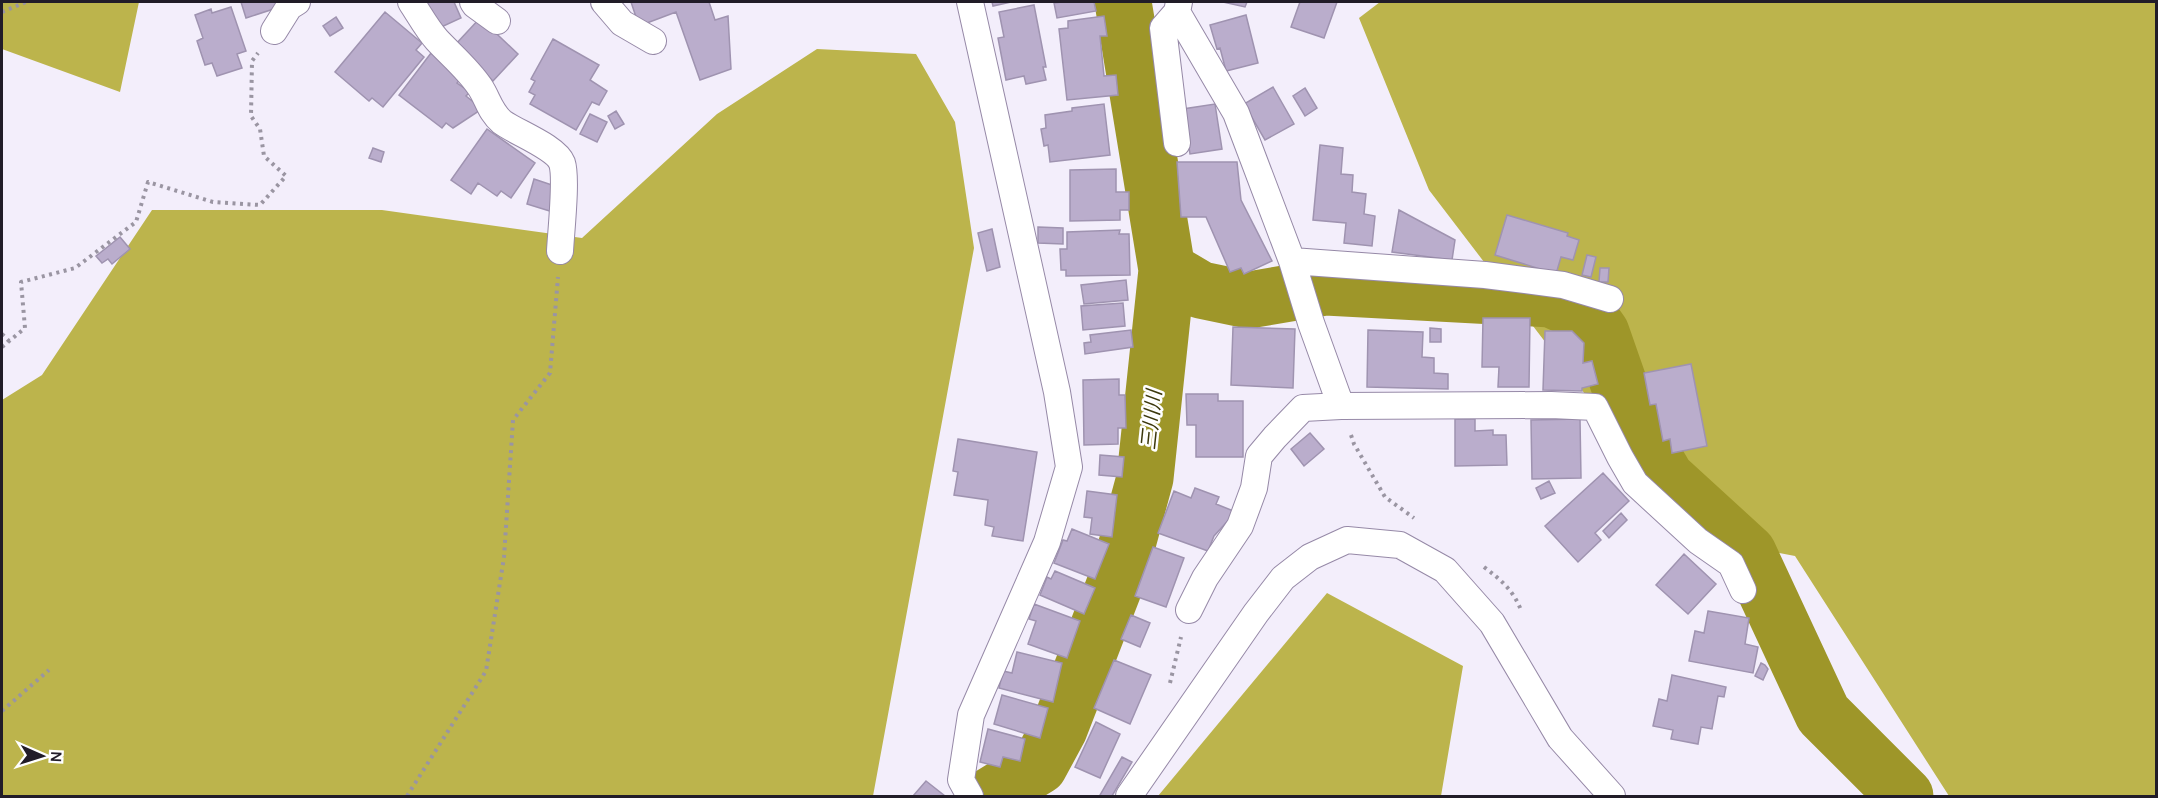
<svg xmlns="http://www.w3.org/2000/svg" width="2158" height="798" font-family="Karla,'Noto Sans JP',sans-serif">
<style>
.forest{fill:#bcb44c}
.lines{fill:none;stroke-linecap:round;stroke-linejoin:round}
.river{stroke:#9e9629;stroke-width:57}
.building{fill:#baadcc;stroke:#9f93b0;stroke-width:1.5}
.minor-casing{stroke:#9689a7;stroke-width:28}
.path{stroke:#9a95a2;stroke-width:4;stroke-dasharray:3 4.5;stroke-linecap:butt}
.minor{stroke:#fff;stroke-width:26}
.labels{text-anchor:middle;stroke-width:5;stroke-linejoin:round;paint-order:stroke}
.water-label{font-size:20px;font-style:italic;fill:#3c380c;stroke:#fff}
</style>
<rect width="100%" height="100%" fill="#f3eefb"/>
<path class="forest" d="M2 2H139L120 92 2 49Z
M1380 2H2156V796H1949L1795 556 1689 536 1643 470 1429 190 1359 18Z
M817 49 916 54 955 122 974 248 873 796H2V400L42 375 152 210H382L582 238 717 114Z
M1327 593 1463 666 1441 796H1158Z"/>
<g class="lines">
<path class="river" d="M1167 270 1201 290 1249 300 1326 287 1551 299 1589 316 1601 333 1630 416 1666 478 1748 553 1823 714 1905 796
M990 796 1039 766 1059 729 1119 574 1145 478 1167 270 1123 2"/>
</g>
<path class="building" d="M241 2H285L286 5 246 18Z
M425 2H454L461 18 437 29Z
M631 2H709L715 20 728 16 731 69 700 80 676 12 639 26Z
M992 2H1011L993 6Z
M1062 2H1094L1096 11 1057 18 1054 3Z
M1223 2H1247L1245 7Z
M1300 2H1337L1324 38 1291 27Z
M1034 5 1046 67H1043L1046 80 1026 84 1024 76 1006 80 998 38 1004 37 999 12Z
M231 7 246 51 237 54 242 68 217 76 212 63 205 65 197 41 203 38 195 15 211 9 212 13Z
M385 12 422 43 416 50 424 57 383 107 372 98 369 101 335 72Z
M1246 15 1258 63 1226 71 1220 48 1217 49 1210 25Z
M1104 16 1107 36H1100L1104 76 1116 75 1118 95 1067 100 1059 29 1068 28V21Z
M336 17 343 28 330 36 323 26Z
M480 18 518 54 493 81 455 45Z
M553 39 599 65 590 80 607 91 599 105 592 102 576 130 530 104 535 95 529 92 535 81 531 79Z
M431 53 462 77 457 83 470 92 466 96 482 109 453 128 446 123 442 128 399 95Z
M1273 87 1294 124 1265 140 1244 104Z
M1305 88 1317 108 1305 116 1293 96Z
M1104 104 1110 155 1050 162 1048 145 1044 146 1041 129 1046 128 1045 115 1072 111V108Z
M1215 104 1222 149 1190 154 1183 109Z
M616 111 624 124 615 129 608 116Z
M590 114 607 122 597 142 580 134Z
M487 129 535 163 511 198 501 191 497 196 478 183 471 194 451 180Z
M1320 145 1343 148 1341 174 1353 175 1352 192 1366 194 1364 214 1375 216 1372 246 1344 243 1346 223 1313 220Z
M373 148 384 152 381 162 369 158Z
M1177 162H1237L1241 200 1272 261 1244 274 1241 268 1230 272 1206 217H1181Z
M1116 169V192H1129V210H1120V220L1070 221V170Z
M534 179 558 187 556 213 527 204Z
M1399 210 1455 240 1452 260 1392 252Z
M1507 215 1568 233 1567 236 1579 240 1573 260 1561 257 1556 274 1495 255Z
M1038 227 1063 228V244L1038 243Z
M992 229 1000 267 987 271 978 233Z
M1120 230 1119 234H1129L1130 275 1066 276V270H1061L1060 249H1067V232Z
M120 237 130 249 112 264 108 259 102 263 96 256Z
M1587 255 1596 257 1591 277 1582 275Z
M1600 268H1609L1608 282H1599Z
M1126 280 1128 300 1084 304 1081 285Z
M1123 303 1125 326 1083 330 1081 306Z
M1483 318H1530L1529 387H1498L1499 367H1482Z
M1233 327 1295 329 1293 388 1231 385Z
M1430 328 1441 329V342H1430Z
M1131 330 1133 347 1085 354 1084 343 1091 342 1090 335Z
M1368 330 1423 332 1422 357 1434 358V373L1448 374V389L1367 387Z
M1545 331H1572L1584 343 1583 363 1592 361 1598 384 1582 388V391L1543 390Z
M1691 364 1707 446 1672 453 1670 439 1663 441 1656 404 1650 405 1644 373Z
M1119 379V395H1125L1126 428H1118V444L1084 445 1083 380Z
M1186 394H1218V401H1243V457H1196V425H1187Z
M1455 419H1475V431L1493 430V435H1506L1507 465 1455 466Z
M1580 419 1581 478 1532 479 1531 420Z
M1310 433 1324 449 1304 466 1291 449Z
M958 439 1037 452 1023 541 992 536 994 527 985 525 988 500 954 495 958 472 953 471Z
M1100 455 1124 457 1122 477 1099 475Z
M1603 473 1629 501 1595 533 1601 540 1578 562 1545 526Z
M1549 481 1555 493 1541 499 1536 488Z
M1195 488 1219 497 1216 504 1236 512 1214 536 1208 551 1158 533 1174 491 1191 498Z
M1087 491 1117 495 1112 537 1090 534 1092 518 1084 517Z
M1621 513 1627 520 1609 538 1603 531Z
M1072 529 1109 544 1095 579 1054 563 1063 540 1067 541Z
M1153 547 1184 558 1166 607 1135 596Z
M1684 554 1716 584 1688 614 1656 585Z
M1055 571 1095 588 1084 614 1040 595 1047 577 1051 579Z
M1034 604 1080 621 1067 658 1028 644 1036 621 1029 619Z
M1708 611 1749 618 1745 644 1758 647 1753 673 1689 661 1695 631 1704 633Z
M1131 615 1150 623 1140 647 1121 639Z
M1017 652 1062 663 1053 702 999 688 1003 671 1012 673Z
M1114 660 1151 675 1130 724 1094 708Z
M1761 663 1765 665 1768 669 1763 680 1755 676Z
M1672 675 1726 687 1724 697 1718 696 1712 729 1701 727 1698 744 1671 739 1673 730 1653 726 1659 699 1667 701Z
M1002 695 1048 708 1040 738 994 724Z
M1096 722 1120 734 1100 778 1075 767Z
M988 729 1025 739 1020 761 1003 757 1000 767 980 762Z
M1122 757 1132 762 1112 796H1103L1100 795Z
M926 781 945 796H913Z"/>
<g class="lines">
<defs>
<path id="minor" d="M411 2C419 14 427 29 437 40 451 55 468 69 480 87 488 99 490 112 502 122 515 132 556 147 562 163 567 178 561 232 560 251
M473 2 475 5 497 21
M604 2 622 23 653 41
M1179 2 1177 12 1236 113 1292 261 1311 323 1341 406
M1177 12 1163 28 1177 143
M274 31 289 7 297 2
M1292 261 1485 275 1563 285 1610 299
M1189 610 1205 578 1240 526 1254 488 1259 456 1275 437 1303 408 1341 406 1551 405 1595 407 1620 457 1635 483 1698 541 1731 564 1743 590
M970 796 961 780 971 715 1047 542 1069 467 1057 392 970 2
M1129 796 1256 613 1283 578 1310 557 1347 540 1400 545 1445 570 1492 623 1560 738 1612 796"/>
</defs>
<use href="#minor" class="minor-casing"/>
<path class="path" d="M2 12 26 2
M2 334 9 341
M2 347 25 328 21 282 75 268 136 222 148 182 213 202 260 205 286 176 264 156 260 129 251 116 252 61 258 53
M1351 435 1354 444 1385 497 1414 518
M1484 567C1501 580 1513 590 1521 610
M1170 683 1181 637
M2 711 49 670
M407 796 486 671 504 557 513 420 550 373 558 277"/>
<use href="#minor" class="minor"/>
</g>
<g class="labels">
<g class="water-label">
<text transform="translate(1151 420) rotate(-84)" y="7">三川川</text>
</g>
</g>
<rect width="2158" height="798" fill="none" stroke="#211c28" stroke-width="6"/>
<g transform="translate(42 756) rotate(93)" stroke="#ffffff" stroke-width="4.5" paint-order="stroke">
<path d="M0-4.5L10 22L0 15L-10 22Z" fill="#211c28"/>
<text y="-9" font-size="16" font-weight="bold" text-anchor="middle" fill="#211c28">N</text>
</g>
</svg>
